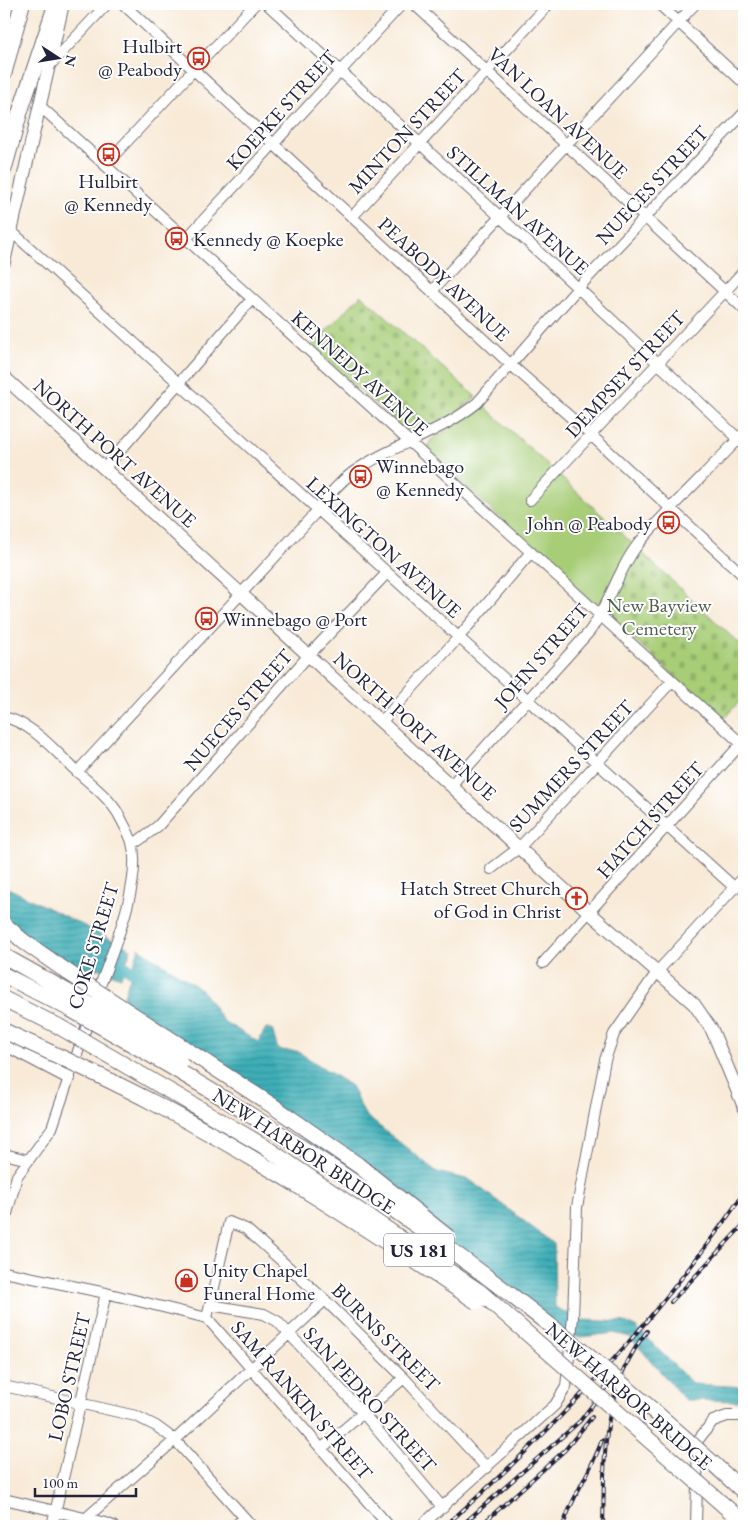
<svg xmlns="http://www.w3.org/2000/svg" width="748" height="1530" font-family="'EB Garamond',serif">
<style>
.green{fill:#a7cd77;stroke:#647859}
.cemetery{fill:url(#cemetery-stones);stroke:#647859}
.water{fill:url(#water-rules);stroke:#306879}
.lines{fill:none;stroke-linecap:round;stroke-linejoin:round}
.river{stroke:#3eafb7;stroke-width:12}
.minor-casing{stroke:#6d6872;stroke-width:12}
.major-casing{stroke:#6d6872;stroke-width:14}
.highway-casing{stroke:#6d6872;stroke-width:17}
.minor{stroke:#fff;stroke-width:10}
.major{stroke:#fff;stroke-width:12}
.highway{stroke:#fff;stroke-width:15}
.rail-casing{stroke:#22223b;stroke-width:4}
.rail{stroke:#fff;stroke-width:2;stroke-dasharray:5.5;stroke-linecap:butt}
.highway-bridge-casing{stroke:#6d6872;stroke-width:17;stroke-linecap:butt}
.highway-bridge{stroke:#fff;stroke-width:15}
.labels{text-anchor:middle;stroke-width:4;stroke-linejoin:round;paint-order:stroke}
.shield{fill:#fff;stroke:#646476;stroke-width:1}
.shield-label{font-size:19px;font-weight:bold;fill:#22223b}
.poi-label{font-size:20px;fill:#22223b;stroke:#fff;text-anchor:start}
.street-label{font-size:20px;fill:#22223b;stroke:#fff}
.park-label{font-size:20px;fill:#515e50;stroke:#fff}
</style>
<defs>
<pattern id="cemetery-stones" width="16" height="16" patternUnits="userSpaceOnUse" patternTransform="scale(1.25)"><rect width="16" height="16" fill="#a7cd77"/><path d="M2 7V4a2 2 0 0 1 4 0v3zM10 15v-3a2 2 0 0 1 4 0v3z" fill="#8fb068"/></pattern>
<pattern id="water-rules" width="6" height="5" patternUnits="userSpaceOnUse" patternTransform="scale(1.25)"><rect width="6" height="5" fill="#3eafb7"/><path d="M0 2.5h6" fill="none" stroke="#348e96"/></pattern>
</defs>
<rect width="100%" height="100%" fill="#fff"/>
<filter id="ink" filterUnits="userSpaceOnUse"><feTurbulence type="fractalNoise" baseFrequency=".02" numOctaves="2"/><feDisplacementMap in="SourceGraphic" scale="10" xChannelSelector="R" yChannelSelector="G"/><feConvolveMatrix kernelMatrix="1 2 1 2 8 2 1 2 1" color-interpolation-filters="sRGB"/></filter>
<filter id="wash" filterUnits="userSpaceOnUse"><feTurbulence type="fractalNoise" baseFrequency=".0096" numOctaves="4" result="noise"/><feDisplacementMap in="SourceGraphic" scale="20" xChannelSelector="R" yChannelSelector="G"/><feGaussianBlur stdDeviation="1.12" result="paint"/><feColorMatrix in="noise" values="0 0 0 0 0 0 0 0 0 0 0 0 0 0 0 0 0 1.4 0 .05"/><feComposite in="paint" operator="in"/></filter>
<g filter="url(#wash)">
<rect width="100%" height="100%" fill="#f8ead7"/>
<path class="green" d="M481 403 634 545 601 606H596L430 454 428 447 431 440 463 420Z"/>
<path class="cemetery" d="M361 295 476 397 460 411 412 437 311 346Z
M640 551 744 648V696L722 721 608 615 626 574Z"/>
<path class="water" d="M4 886 131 949 121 977 99 969 71 970 4 935Z
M139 948 202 990 223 1021 258 1042 266 1028 272 1029 278 1050 297 1051 351 1086 365 1115 437 1172 470 1180 554 1244 555 1307 582 1320 625 1322 637 1328 693 1384 744 1387V1401L685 1400 630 1337 614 1333 581 1337 560 1336 123 999Z"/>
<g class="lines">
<path class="river" d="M110 960 146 977"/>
</g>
</g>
<g filter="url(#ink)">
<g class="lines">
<defs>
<path id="minor" d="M123 4 510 364 592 436 744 576
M267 4 578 288 744 444
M414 4 744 309
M659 4 744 83
M50 65 107 4
M40 106 744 746
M105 165 255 4
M352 217 549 4
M11 231 735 888
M186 239 402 4
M432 291 695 4
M104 469 252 299
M530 500 744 271
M4 717C33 724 52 748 73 768 89 783 108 796 119 815 123 823 129 833 132 842 143 884 110 957 96 997
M382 721 458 638 531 552
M77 772 318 510C328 497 338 483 352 473 391 445 439 434 477 403L578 288 744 113
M452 784 589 632C610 604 618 569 639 543 672 504 710 470 744 433
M132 843 138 841 158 826 309 655 387 573
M491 869 520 847 672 681
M543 963 741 744
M4 1154 28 1160
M4 1225 17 1176 52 1128 90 1016
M4 1272 106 1293 207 1318 389 1526
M210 1305 264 1314 277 1321 363 1413 443 1508
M207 1318 229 1222 246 1229 325 1300 404 1378 487 1468
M4 1386 136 1416 156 1426 175 1440 252 1526
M321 1449 404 1378
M4 1499 106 1523 113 1526
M52 1526 106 1293
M77 1526 175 1440 325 1300
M235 1526 244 1518
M421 1526 555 1405 566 1387 573 1317 577 1207 605 1060 614 1034 657 972 744 877
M696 1526 698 1440 713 1421 727 1416H744"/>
<path id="major" d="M4 262 63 4
M4 377 589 912 694 1004 712 1030 744 1107
M4 1044 69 1078"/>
<path id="highway" d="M4 73 22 4
M4 169 20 112 56 4
M4 956 75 996
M4 975 68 1008
M4 999 58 1026"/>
</defs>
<use href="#minor" class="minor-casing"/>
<use href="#major" class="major-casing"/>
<use href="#highway" class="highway-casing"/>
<use href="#minor" class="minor"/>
<use href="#major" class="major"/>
<use href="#highway" class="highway"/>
<defs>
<path id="rail" d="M671 1302 744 1224
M445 1526C558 1427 659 1317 744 1193
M461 1526 580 1421 617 1373
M480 1526 565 1450 592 1417
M563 1526C572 1496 592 1470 602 1440
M603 1526C605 1452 600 1393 647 1331"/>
</defs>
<use href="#rail" class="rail-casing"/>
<use href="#rail" class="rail"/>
<defs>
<path id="highway-bridge" d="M4 924 23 941 69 973 273 1106 358 1165 449 1238
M75 996 116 1020 180 1063
M68 1008C312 1142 541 1302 744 1492
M58 1026 262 1145 480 1292 744 1523
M4 1031C54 1054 105 1077 154 1103 266 1162 372 1232 477 1302"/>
</defs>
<use href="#highway-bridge" class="highway-bridge-casing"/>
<use href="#highway-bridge" class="highway-bridge"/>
</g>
</g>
<defs>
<symbol id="bus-ring" viewBox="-11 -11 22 22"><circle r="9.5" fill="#fff" stroke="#c8321e" stroke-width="1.5"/><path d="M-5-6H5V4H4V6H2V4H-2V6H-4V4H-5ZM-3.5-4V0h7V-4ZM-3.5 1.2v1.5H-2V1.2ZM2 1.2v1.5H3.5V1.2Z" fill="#c8321e"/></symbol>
<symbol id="church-ring" viewBox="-11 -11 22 22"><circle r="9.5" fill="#fff" stroke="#c8321e" stroke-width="1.5"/><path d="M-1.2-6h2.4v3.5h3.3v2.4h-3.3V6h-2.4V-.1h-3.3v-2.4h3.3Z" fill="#c8321e"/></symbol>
<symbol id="shop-ring" viewBox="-11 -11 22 22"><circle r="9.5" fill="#fff" stroke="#c8321e" stroke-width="1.5"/><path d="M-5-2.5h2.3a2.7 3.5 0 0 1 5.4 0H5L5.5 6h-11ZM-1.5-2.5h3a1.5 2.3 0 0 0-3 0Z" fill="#c8321e"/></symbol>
</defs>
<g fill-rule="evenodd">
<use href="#bus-ring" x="186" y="46" width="25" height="25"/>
<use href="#bus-ring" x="96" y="142" width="25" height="25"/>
<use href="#bus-ring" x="164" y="226" width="25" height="25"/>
<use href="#bus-ring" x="348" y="464" width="25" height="25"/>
<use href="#bus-ring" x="656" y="510" width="25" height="25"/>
<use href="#bus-ring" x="194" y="606" width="25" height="25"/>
<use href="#church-ring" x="564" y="886" width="25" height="25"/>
<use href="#shop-ring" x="174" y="1268" width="25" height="25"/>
</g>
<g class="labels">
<rect class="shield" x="384" y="1233.5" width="70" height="33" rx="4"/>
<g class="shield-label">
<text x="419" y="1257">US 181</text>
</g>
<g class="poi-label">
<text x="182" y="53" text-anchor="end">Hulbirt<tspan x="182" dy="23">@ Peabody</tspan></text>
<text x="108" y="188" text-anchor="middle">Hulbirt<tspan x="108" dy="23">@ Kennedy</tspan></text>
<text x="193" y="246">Kennedy @ Koepke</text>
<text x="376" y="473">Winnebago<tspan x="376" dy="23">@ Kennedy</tspan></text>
<text x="652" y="530" text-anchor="end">John @ Peabody</text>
<text x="223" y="626">Winnebago @ Port</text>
<text x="561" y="895" text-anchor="end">Hatch Street Church<tspan x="561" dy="23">of God in Christ</tspan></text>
<text x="203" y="1277">Unity Chapel<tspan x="203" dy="23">Funeral Home</tspan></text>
</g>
<g class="street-label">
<text transform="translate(281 110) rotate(-48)" y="7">KOEPKE STREET</text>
<text transform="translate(558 113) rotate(43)" y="7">VAN LOAN AVENUE</text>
<text transform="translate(407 131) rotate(-47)" y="7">MINTON STREET</text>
<text transform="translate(652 185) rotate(-47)" y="7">NUECES STREET</text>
<text transform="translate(518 210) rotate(42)" y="7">STILLMAN AVENUE</text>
<text transform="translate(444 279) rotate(43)" y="7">PEABODY AVENUE</text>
<text transform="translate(360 373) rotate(42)" y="7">KENNEDY AVENUE</text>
<text transform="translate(625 374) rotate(-47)" y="7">DEMPSEY STREET</text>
<text transform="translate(115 453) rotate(42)" y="7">NORTH PORT AVENUE</text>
<text transform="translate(384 547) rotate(42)" y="7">LEXINGTON AVENUE</text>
<text transform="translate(541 656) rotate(-49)" y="7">JOHN STREET</text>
<text transform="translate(238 710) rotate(-49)" y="7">NUECES STREET</text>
<text transform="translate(415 726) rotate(42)" y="7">NORTH PORT AVENUE</text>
<text transform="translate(571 766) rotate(-47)" y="7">SUMMERS STREET</text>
<text transform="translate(650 820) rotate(-48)" y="7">HATCH STREET</text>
<text transform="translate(93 946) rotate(-73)" y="7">COKE STREET</text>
<text transform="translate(304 1151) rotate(33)" y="7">NEW HARBOR BRIDGE</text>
<text transform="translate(386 1337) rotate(45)" y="7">BURNS STREET</text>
<text transform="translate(69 1377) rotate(-77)" y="7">LOBO STREET</text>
<text transform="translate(629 1396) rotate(41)" y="7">NEW HARBOR BRIDGE</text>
<text transform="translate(370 1399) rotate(48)" y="7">SAN PEDRO STREET</text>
<text transform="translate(302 1400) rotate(49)" y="7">SAM RANKIN STREET</text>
</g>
<g class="park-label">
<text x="659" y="612">New Bayview<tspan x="659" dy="23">Cemetery</tspan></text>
</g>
</g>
<rect width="748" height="1530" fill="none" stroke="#fff" stroke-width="20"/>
<g transform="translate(58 58) rotate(102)" stroke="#ffffff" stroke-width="4" paint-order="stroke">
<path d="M0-4L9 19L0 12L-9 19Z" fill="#22223b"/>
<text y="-8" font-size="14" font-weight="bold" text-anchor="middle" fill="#22223b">N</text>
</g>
<path d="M35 1488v8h101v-8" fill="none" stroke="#22223b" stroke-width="2.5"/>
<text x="42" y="1488" font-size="15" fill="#22223b" stroke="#ffffff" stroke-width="4" paint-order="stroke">100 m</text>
</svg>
